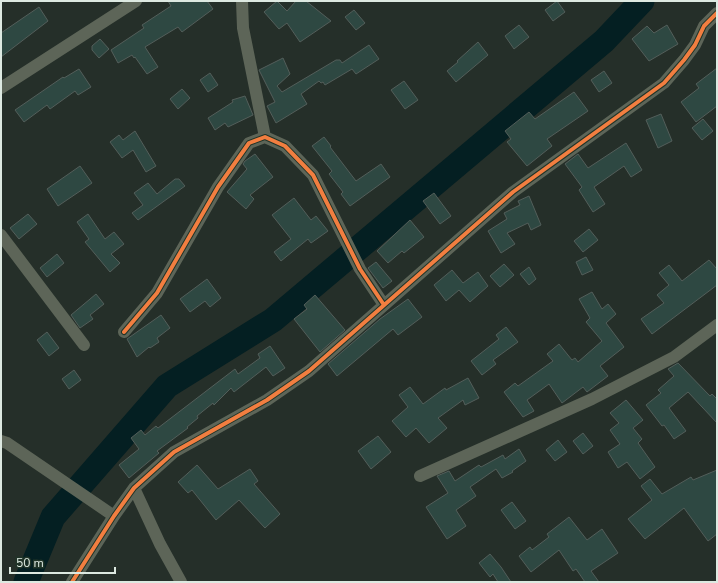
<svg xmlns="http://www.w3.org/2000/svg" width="718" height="583" font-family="'Nunito Sans',sans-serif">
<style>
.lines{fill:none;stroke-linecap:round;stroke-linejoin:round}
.river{stroke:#041f22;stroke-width:25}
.building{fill:#2e4842;stroke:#535e5a}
.minor{stroke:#5d6558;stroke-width:12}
.cycleway-casing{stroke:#203428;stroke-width:6}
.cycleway{stroke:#f27e40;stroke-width:4}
</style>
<rect width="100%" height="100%" fill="#252f29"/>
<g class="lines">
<path class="river" d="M26 582 53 517 167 386 273 320 604 41 642 1"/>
</g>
<path class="building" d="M168 1H207L213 9 182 32 178 27 145 47 158 67 147 74 135 57 134 58 132 55 118 63 111 50 144 28 142 25 171 6Z
M277 1 287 11 296 1H306L331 21 300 42 287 23 279 29 264 12Z
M557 1 565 12 553 21 545 10Z
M39 7 48 21 1 57V33Z
M354 10 365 23 356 30 345 17Z
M519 25 529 37 514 49 505 36Z
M667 25 678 44 649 61 632 39 647 26 654 33Z
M100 39 109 49 99 58 92 50V46Z
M478 42 488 55 456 82 447 71 458 62 457 61Z
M369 45 379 59 356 74 352 69 325 85 323 82 321 83 319 81 301 94 307 104 276 123 267 106 275 102 259 70 283 58 290 74 277 86 282 92 336 60H340L342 63Z
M717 68V106L696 122 681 102 699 88 696 84Z
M79 69 91 87 78 95 75 91 50 109 47 105 24 122 15 110 63 77 64 78Z
M604 71 612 83 599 92 591 80Z
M210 73 218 85 208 92 200 80Z
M404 81 418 100 405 109 391 90Z
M182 89 190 98 178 109 170 99Z
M574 92 588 111 547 139 552 146 527 166 507 142 511 139 505 131 529 112 535 119Z
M245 96 253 115 228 127 225 123 215 130 208 118 233 102 232 100Z
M661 114 672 141 658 148 646 120Z
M703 119 713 131 702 140 692 128Z
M135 131 156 166 146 172 133 150 122 158 110 142 119 135 123 140Z
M324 137 331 146 330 147 356 181 381 164 390 177 350 206 341 194 343 192 329 174 332 171 312 146Z
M626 143 642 170 631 177 624 166 594 187 605 204 593 212 579 190 582 187 565 164 578 154 588 168Z
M255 154 273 177 250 195 254 199 246 209 227 192 247 169 243 164 245 161Z
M80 166 92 183 58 206 47 189Z
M175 179H179L185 186 138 220 132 213 143 205 134 193 148 183 157 194Z
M434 193 451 216 440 224 423 201Z
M529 196 541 225 531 230 528 223 507 233 515 244 501 253 488 231 507 219 504 213 520 205 518 201Z
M294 198 311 220 316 216 328 231 311 243 308 239 281 261 274 252 291 239 272 215Z
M28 214 37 224 19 239 10 228Z
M88 214 105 239 114 232 124 244 111 254 120 263 110 272 85 242 89 239 77 222Z
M410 220 424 237 404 253 402 251 388 263 377 251Z
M589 229 598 240 583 252 574 241Z
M57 254 64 263 47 277 40 268Z
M586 257 593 270 582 275 576 262Z
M709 260 717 269V285L652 334 641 319 664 303 657 295 669 285 659 273 669 265 682 281Z
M376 262 392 281 383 288 368 268Z
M504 264 514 275 500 287 490 276Z
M529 267 536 279 529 285 520 274Z
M452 270 463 283 478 272 488 286 470 302 459 290 446 301 434 285Z
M207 279 221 298 210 307 205 301 190 312 180 299Z
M592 292 602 309 608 304 616 314 606 323 624 347 600 366 608 376 587 392 583 387 562 403 549 384 527 400 534 411 523 417 504 392 515 383 518 386 553 361 547 354 559 344 572 360 575 358 578 362 602 341 586 322 590 318 579 299Z
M96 294 104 304 90 315 93 319 80 328 71 315Z
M315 295 345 330 320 352 294 319 307 309 304 305Z
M408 299 422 317 398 335 393 329 337 376 328 364 380 319Z
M161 315 170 328 157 338 159 342 150 348 149 347 137 357 127 339Z
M506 327 518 342 493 360 496 364 482 375 471 361 499 339 496 335Z
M47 332 59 348 49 356 37 340Z
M270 346 285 368 273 376 266 367 234 392 231 388 214 405 213 403 197 416 198 418 187 427 188 428 157 451 159 453 129 478 119 465 139 449 131 438 141 430 145 435 156 426 158 428 235 369 238 374 260 358 258 354Z
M678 363 710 396 712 394 717 399V423L688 392 669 408 686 431 674 439 664 425 662 426 646 405 661 393 658 390 674 376 668 369Z
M74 370 81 380 69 389 62 379Z
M468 378 479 398 465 405 463 400 438 418 447 428 429 443 416 428 406 437 392 421 408 407 399 395 410 387 423 404 445 388 446 390Z
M626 400 643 420 633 428 642 439 638 443 655 467 640 479 627 462 618 468 608 452 620 444 610 430 619 423 610 413Z
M583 433 593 446 583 454 573 441Z
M378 436 391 452 371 469 358 451Z
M558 440 567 452 555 461 546 450Z
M519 449 526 461 512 471 513 472 502 478 496 469 470 487 476 496 456 510 466 526 447 539 426 507 448 493 437 476 449 471 455 481 479 465 481 467 503 455 505 459Z
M197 465 218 489 250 469 258 481 254 484 280 514 265 528 239 500 216 520 192 490 188 493 178 482Z
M717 470V534L708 541 684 508 645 539 628 519 652 500 641 486 650 479 662 494 691 477 693 480Z
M512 502 526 521 515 529 501 510Z
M569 517 587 540 602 529 618 553 591 571 599 582H585L576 569 573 571 559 550 531 572 519 556 530 547 532 550 549 537 547 534Z
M490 554 501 567 511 582H498L493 574 490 577 479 563Z"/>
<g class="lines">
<path class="minor" d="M242 1 243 28 265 137
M1 88 136 1
M1 235 84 345
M124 332 157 293 218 187 249 143 265 137 285 146 313 175 360 269 384 305
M1 441 7 443 114 516
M420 476 592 399 674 357 717 325
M134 488 160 544 181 582
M72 582 114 516 134 488 174 452 267 400 309 371 513 192 664 83 684 60 695 45 704 26 717 13"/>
<defs>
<path id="cycleway" d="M124 332 157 293 218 187 249 143 265 137 285 146 313 175 360 269 384 305
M72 582 114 516 134 488 174 452 267 400 309 371 513 192 664 83 684 60 695 45 704 26 717 13"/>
</defs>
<use href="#cycleway" class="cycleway-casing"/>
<use href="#cycleway" class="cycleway"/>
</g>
<rect width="718" height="583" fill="none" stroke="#dde9e1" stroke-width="4"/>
<path d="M10 567v6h105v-6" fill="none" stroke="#dde9e1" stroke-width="2"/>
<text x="16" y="567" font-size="12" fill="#dde9e1" stroke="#203428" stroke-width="3" paint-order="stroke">50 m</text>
</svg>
